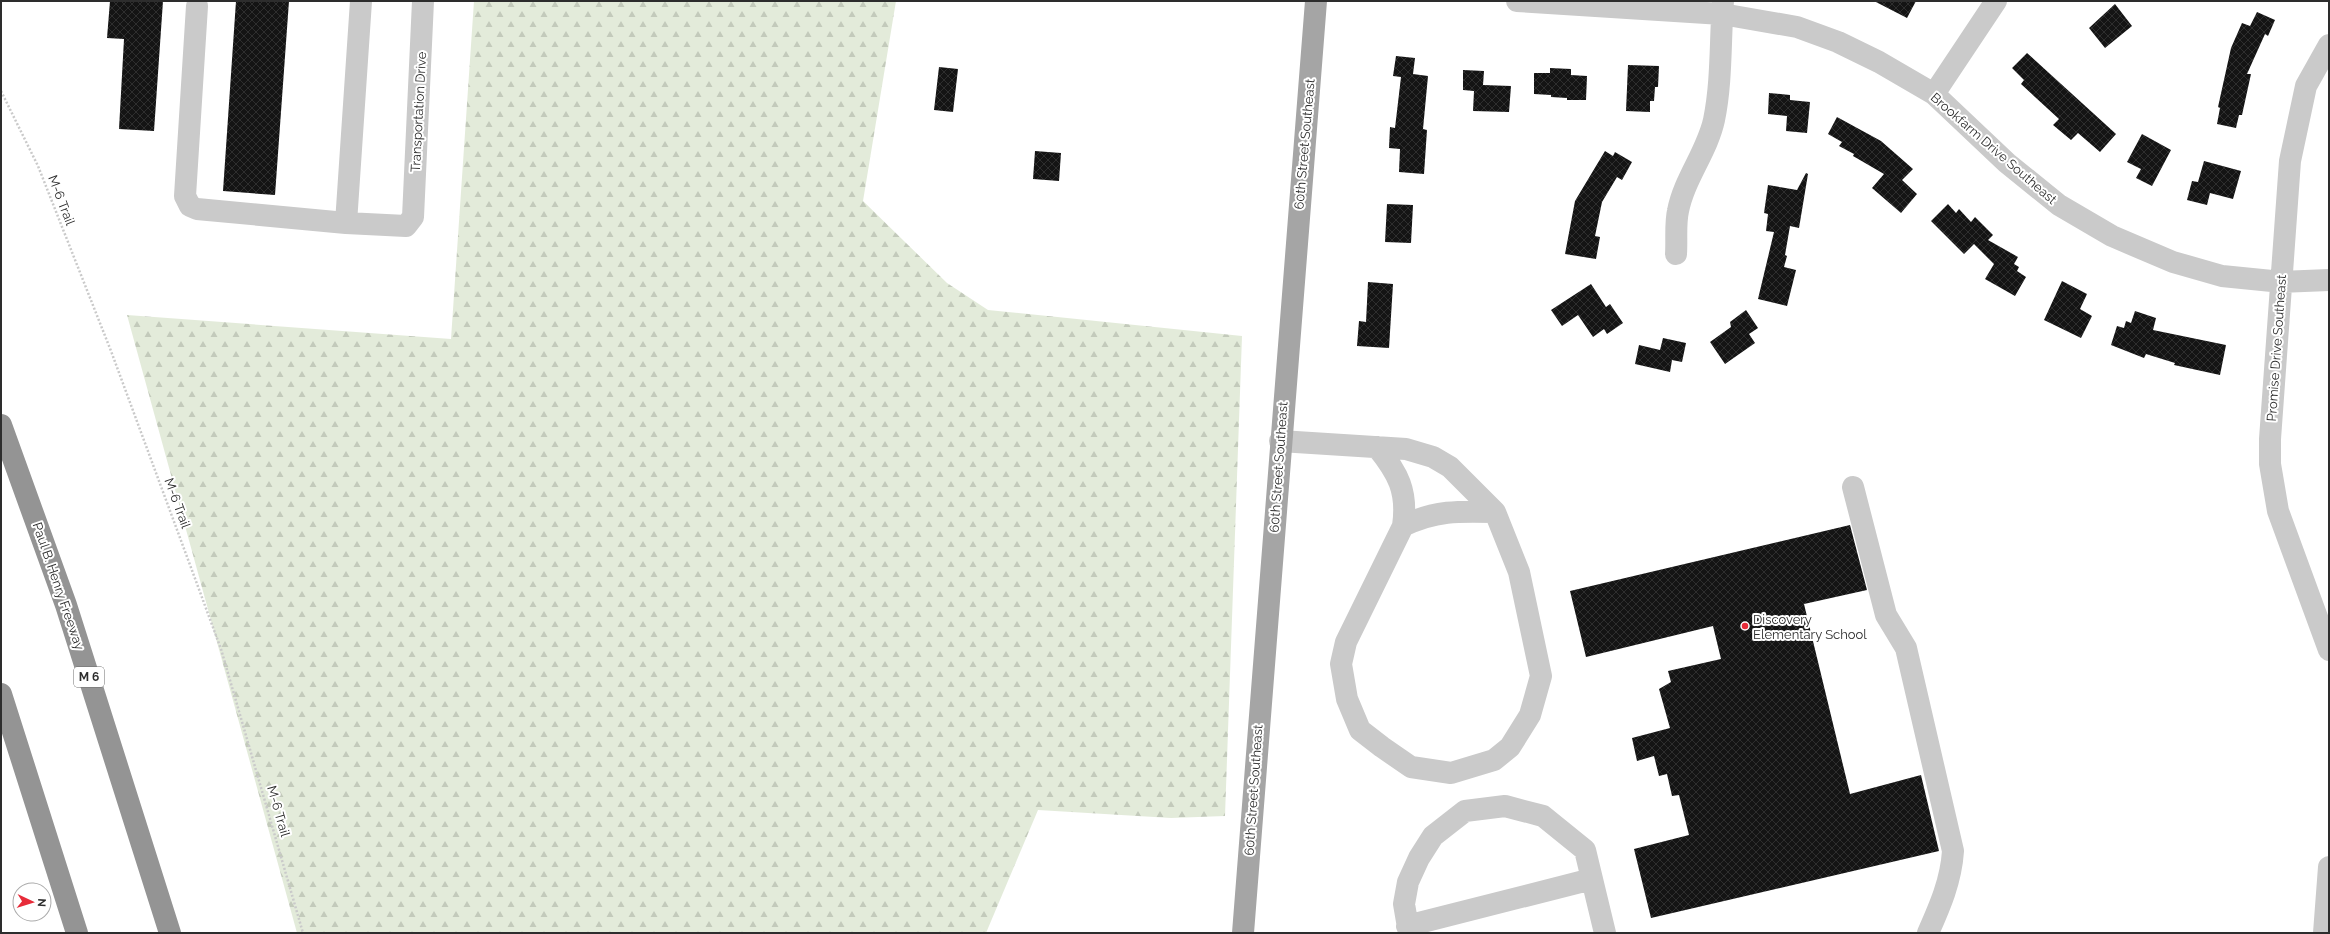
<svg xmlns="http://www.w3.org/2000/svg" width="2330" height="934" font-family="Raleway,sans-serif">
<style>
.forest{fill:url(#forest-firs)}
.building{fill:url(#building-cross-hatch)}
.lines{fill:none;stroke-linecap:round;stroke-linejoin:round}
.path{stroke:#cacaca;stroke-width:2.5;stroke-dasharray:2 2;stroke-linecap:butt}
.minor{stroke:#cacaca;stroke-width:22}
.major{stroke:#a5a5a5;stroke-width:22}
.highway{stroke:#949494;stroke-width:22}
.poi-dot{fill:#e72b39;stroke:#fff;stroke-width:1.5}
.labels{text-anchor:middle;stroke-width:4;stroke-linejoin:round;paint-order:stroke}
.shield{fill:#fff;stroke:#6c6c6c;stroke-width:1}
.shield-label{font-size:12px;font-weight:bold;fill:#2d2d2d}
.street-label{font-size:13px;fill:#2d2d2d;stroke:#fff}
.poi-label{font-size:13px;fill:#2d2d2d;stroke:#fff;text-anchor:start}
</style>
<defs>
<pattern id="forest-firs" width="22" height="20" patternUnits="userSpaceOnUse"><rect width="22" height="20" fill="#e3ebda"/><path d="M5 1l3.5 6h-7zM16 11l3.5 6h-7z" fill="#c3cabb"/></pattern>
<pattern id="building-cross-hatch" width="8" height="8" patternUnits="userSpaceOnUse"><rect width="8" height="8" fill="#141414"/><path d="M0 0l8 8M0 8l8-8" fill="none" stroke="#2e2e2e"/></pattern>
</defs>
<rect width="100%" height="100%" fill="#fff"/>
<path class="forest" d="M474 1H896L863 201 947 283 988 310 1242 336 1225 816 1171 818 1038 810 986 933H297L127 315 451 339Z"/>
<path class="building" d="M110 1H163L154 131 119 129 124 39 107 38Z
M236 1H289L275 195 223 191Z
M1874 1H1916L1907 18Z
M2115 4 2132 26 2105 48 2089 28Z
M2257 12 2275 20 2268 36 2265 34 2247 74H2251L2242 115H2239L2236 128 2217 124 2220 108 2218 107 2231 48 2242 23 2250 26Z
M2027 53 2116 134 2100 152 2078 133 2071 140 2053 125 2059 119 2021 84 2024 80 2012 68Z
M1396 56 1415 58 1413 74 1428 76 1423 129 1427 130 1424 174 1399 172 1400 149 1389 148 1390 127 1395 128 1401 77 1393 76Z
M1628 65 1659 66 1658 87H1655L1654 101H1650V112L1626 111Z
M939 67 958 69 953 112 934 110Z
M1550 68 1571 69V75L1587 76 1586 100H1567V98L1551 97V95L1534 94V73H1550Z
M1463 70 1484 71 1483 85 1511 86 1509 112 1473 111 1474 91 1463 90Z
M1769 93 1790 95V100L1810 102 1807 133 1786 131 1787 116 1768 114Z
M1837 117 1881 141 1913 169 1902 180 1917 194 1901 213 1872 188 1884 174 1853 156 1854 154 1839 146 1842 142 1828 134Z
M2142 134 2171 150 2152 186 2136 178 2141 169 2127 162Z
M1035 151 1061 153 1059 181 1033 179Z
M1605 151 1613 156 1615 152 1632 162 1622 180 1617 177 1602 202 1595 236 1600 237 1596 259 1565 254 1575 201Z
M2204 161 2241 171 2233 199 2210 193 2207 205 2187 200 2192 181 2198 182Z
M1806 173 1808 174 1799 228 1790 226 1785 255 1787 256 1784 267 1796 270 1787 306 1758 299 1774 232 1766 231 1768 214 1764 213 1768 185 1797 190Z
M1387 204 1413 205 1411 243 1385 242Z
M1948 204 1956 213 1959 209 1971 222 1975 217 1993 235 1988 240 2018 257 2014 264 2019 267 2017 271 2026 277 2015 296 1985 279 1994 264 1974 244 1964 254 1931 221Z
M2062 281 2087 294 2080 309 2092 316 2081 338 2044 320Z
M1368 282 1393 284 1389 348 1357 346 1359 321 1366 322Z
M1591 284 1606 307 1610 304 1623 323 1607 334 1604 329 1593 337 1578 315 1562 326 1551 310Z
M1746 310 1758 328 1749 334 1755 343 1725 364 1710 342 1731 327 1730 322Z
M2135 311 2156 318 2153 330 2226 345 2220 375 2174 365 2175 363 2146 354 2144 358 2111 345 2117 326 2124 328 2126 321 2131 323Z
M1663 338 1686 343 1682 362 1672 360 1670 372 1635 364 1639 345 1660 350Z
M1850 525 1867 590 1804 604 1850 794 1921 775 1939 851 1651 918 1634 849 1689 835 1679 795 1672 796 1667 774 1659 776 1654 756 1637 761 1632 738 1670 728 1659 689 1671 682 1668 671 1721 659 1713 626 1586 657 1570 591Z"/>
<g class="lines">
<path class="path" d="M1 91 38 166 111 351 221 649 303 933"/>
<path class="minor" d="M1517 1 1722 14 1797 27 1838 42 1879 62 1934 94 2007 163 2059 205 2112 236 2173 262 2222 276 2282 282 2329 280
M197 6 185 196 190 206 197 209 346 223 361 1
M2329 45 2306 86 2290 161 2270 439V464L2278 511 2329 650
M1934 94 1996 1
M346 223 406 226 413 217 423 1
M1676 254C1677 240 1675 224 1678 211 1684 179 1707 152 1714 120 1722 81 1720 40 1723 1
M1280 441 1406 449 1433 457 1450 467 1495 512 1519 572 1541 676 1530 715 1510 747 1494 760 1451 773 1411 767 1382 747 1360 730 1347 699 1341 664 1346 642 1403 526C1408 491 1398 473 1377 447
M1853 487 1886 615 1906 648 1953 851C1951 881 1940 906 1928 933
M1403 526C1435 510 1460 511 1495 512
M1407 926 1592 879
M1409 933 1404 904 1408 882 1419 858 1433 836 1465 811 1505 806 1543 816 1585 850 1605 933
M2324 933 2329 867"/>
<path class="major" d="M1243 933 1316 1"/>
<path class="highway" d="M1 425 66 605 170 933
M1 694 77 933"/>
</g>
<circle class="poi-dot" cx="1745" cy="626" r="4"/>
<g class="labels">
<rect class="shield" x="74" y="667" width="30" height="20" rx="3"/>
<g class="shield-label">
<text x="89" y="681">M 6</text>
</g>
<g class="street-label">
<text transform="translate(418 112) rotate(-87)" y="5">Transportation Drive</text>
<text transform="translate(1304 144) rotate(-85)" y="5">60th Street Southeast</text>
<text transform="translate(1994 148) rotate(41)" y="5">Brookfarm Drive Southeast</text>
<text transform="translate(62 200) rotate(69)" y="5">M-6 Trail</text>
<text transform="translate(2276 348) rotate(-86)" y="5">Promise Drive Southeast</text>
<text transform="translate(1278 467) rotate(-86)" y="5">60th Street Southeast</text>
<text transform="translate(178 503) rotate(70)" y="5">M-6 Trail</text>
<text transform="translate(59 586) rotate(71)" y="5">Paul B. Henry Freeway</text>
<text transform="translate(1253 790) rotate(-86)" y="5">60th Street Southeast</text>
<text transform="translate(279 811) rotate(74)" y="5">M-6 Trail</text>
</g>
<g class="poi-label">
<text x="1753" y="624">Discovery<tspan x="1753" dy="15">Elementary School</tspan></text>
</g>
</g>
<rect width="2330" height="934" fill="none" stroke="#2d2d2d" stroke-width="4"/>
<g transform="translate(32 902) rotate(94)"><circle r="19" fill="#ffffff" stroke="#ababab"/>
<path d="M0-3L7 15L0 10L-7 15Z" fill="#e72b39"/>
<text y="-6" font-size="11" font-weight="bold" text-anchor="middle" fill="#2d2d2d">N</text>
</g>
</svg>
